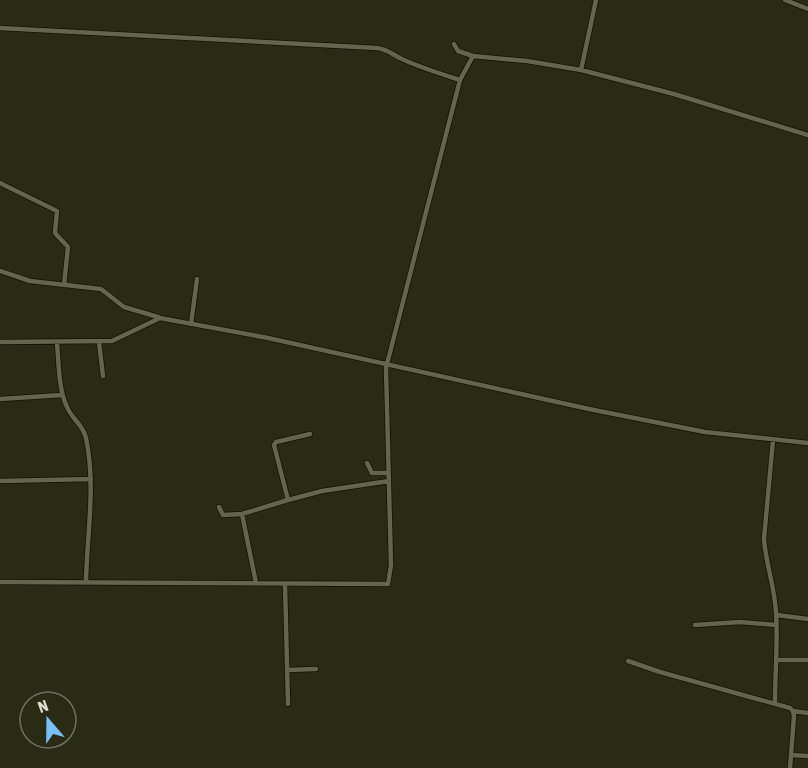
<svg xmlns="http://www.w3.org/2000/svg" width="808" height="768" font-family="'Asap Condensed',sans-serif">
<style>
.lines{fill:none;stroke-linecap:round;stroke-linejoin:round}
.minor-casing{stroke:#121301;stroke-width:6}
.minor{stroke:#63654d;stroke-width:4.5}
</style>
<rect width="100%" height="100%" fill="#292b14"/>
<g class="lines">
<defs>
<path id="minor" d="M785 0 808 9
M0 28 377 48C388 49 394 56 404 60 422 68 441 74 460 80
M454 44 458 51 473 56 527 61 581 70 674 94 808 135
M581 70 596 0
M0 183 57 211 55 233 68 247 64 285
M0 271 30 281 101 289 124 307 158 317
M191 324 197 279
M0 342 112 341 160 318 268 338 589 409 705 432 808 443
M99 342 103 376
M57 343C59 363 58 388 67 407 72 419 83 425 86 438 96 485 87 534 86 582
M0 399 62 395
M773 440 764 539C766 565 775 588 776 613 778 643 775 673 775 703
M367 463 372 473H388
M0 481 91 479
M288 500 322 491 389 481
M219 507 223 515 242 514
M0 582 388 584 391 565 386 368 460 80 473 56
M256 583 242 514 288 500 274 445 276 442 310 434
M285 584 288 704
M777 615 808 619
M695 625 740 622 776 625
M776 660H808
M628 661 660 672 790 708 793 711 794 716 790 768
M287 670 316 669
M793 711 808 713
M791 755 808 756"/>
</defs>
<use href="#minor" class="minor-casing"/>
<use href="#minor" class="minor"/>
</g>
<g transform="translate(48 720) rotate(340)"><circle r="28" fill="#292b14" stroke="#70715e" stroke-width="1.5"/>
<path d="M0-4.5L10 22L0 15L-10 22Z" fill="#76c0f7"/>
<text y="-9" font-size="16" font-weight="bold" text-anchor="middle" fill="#dadbcd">N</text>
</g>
</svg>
